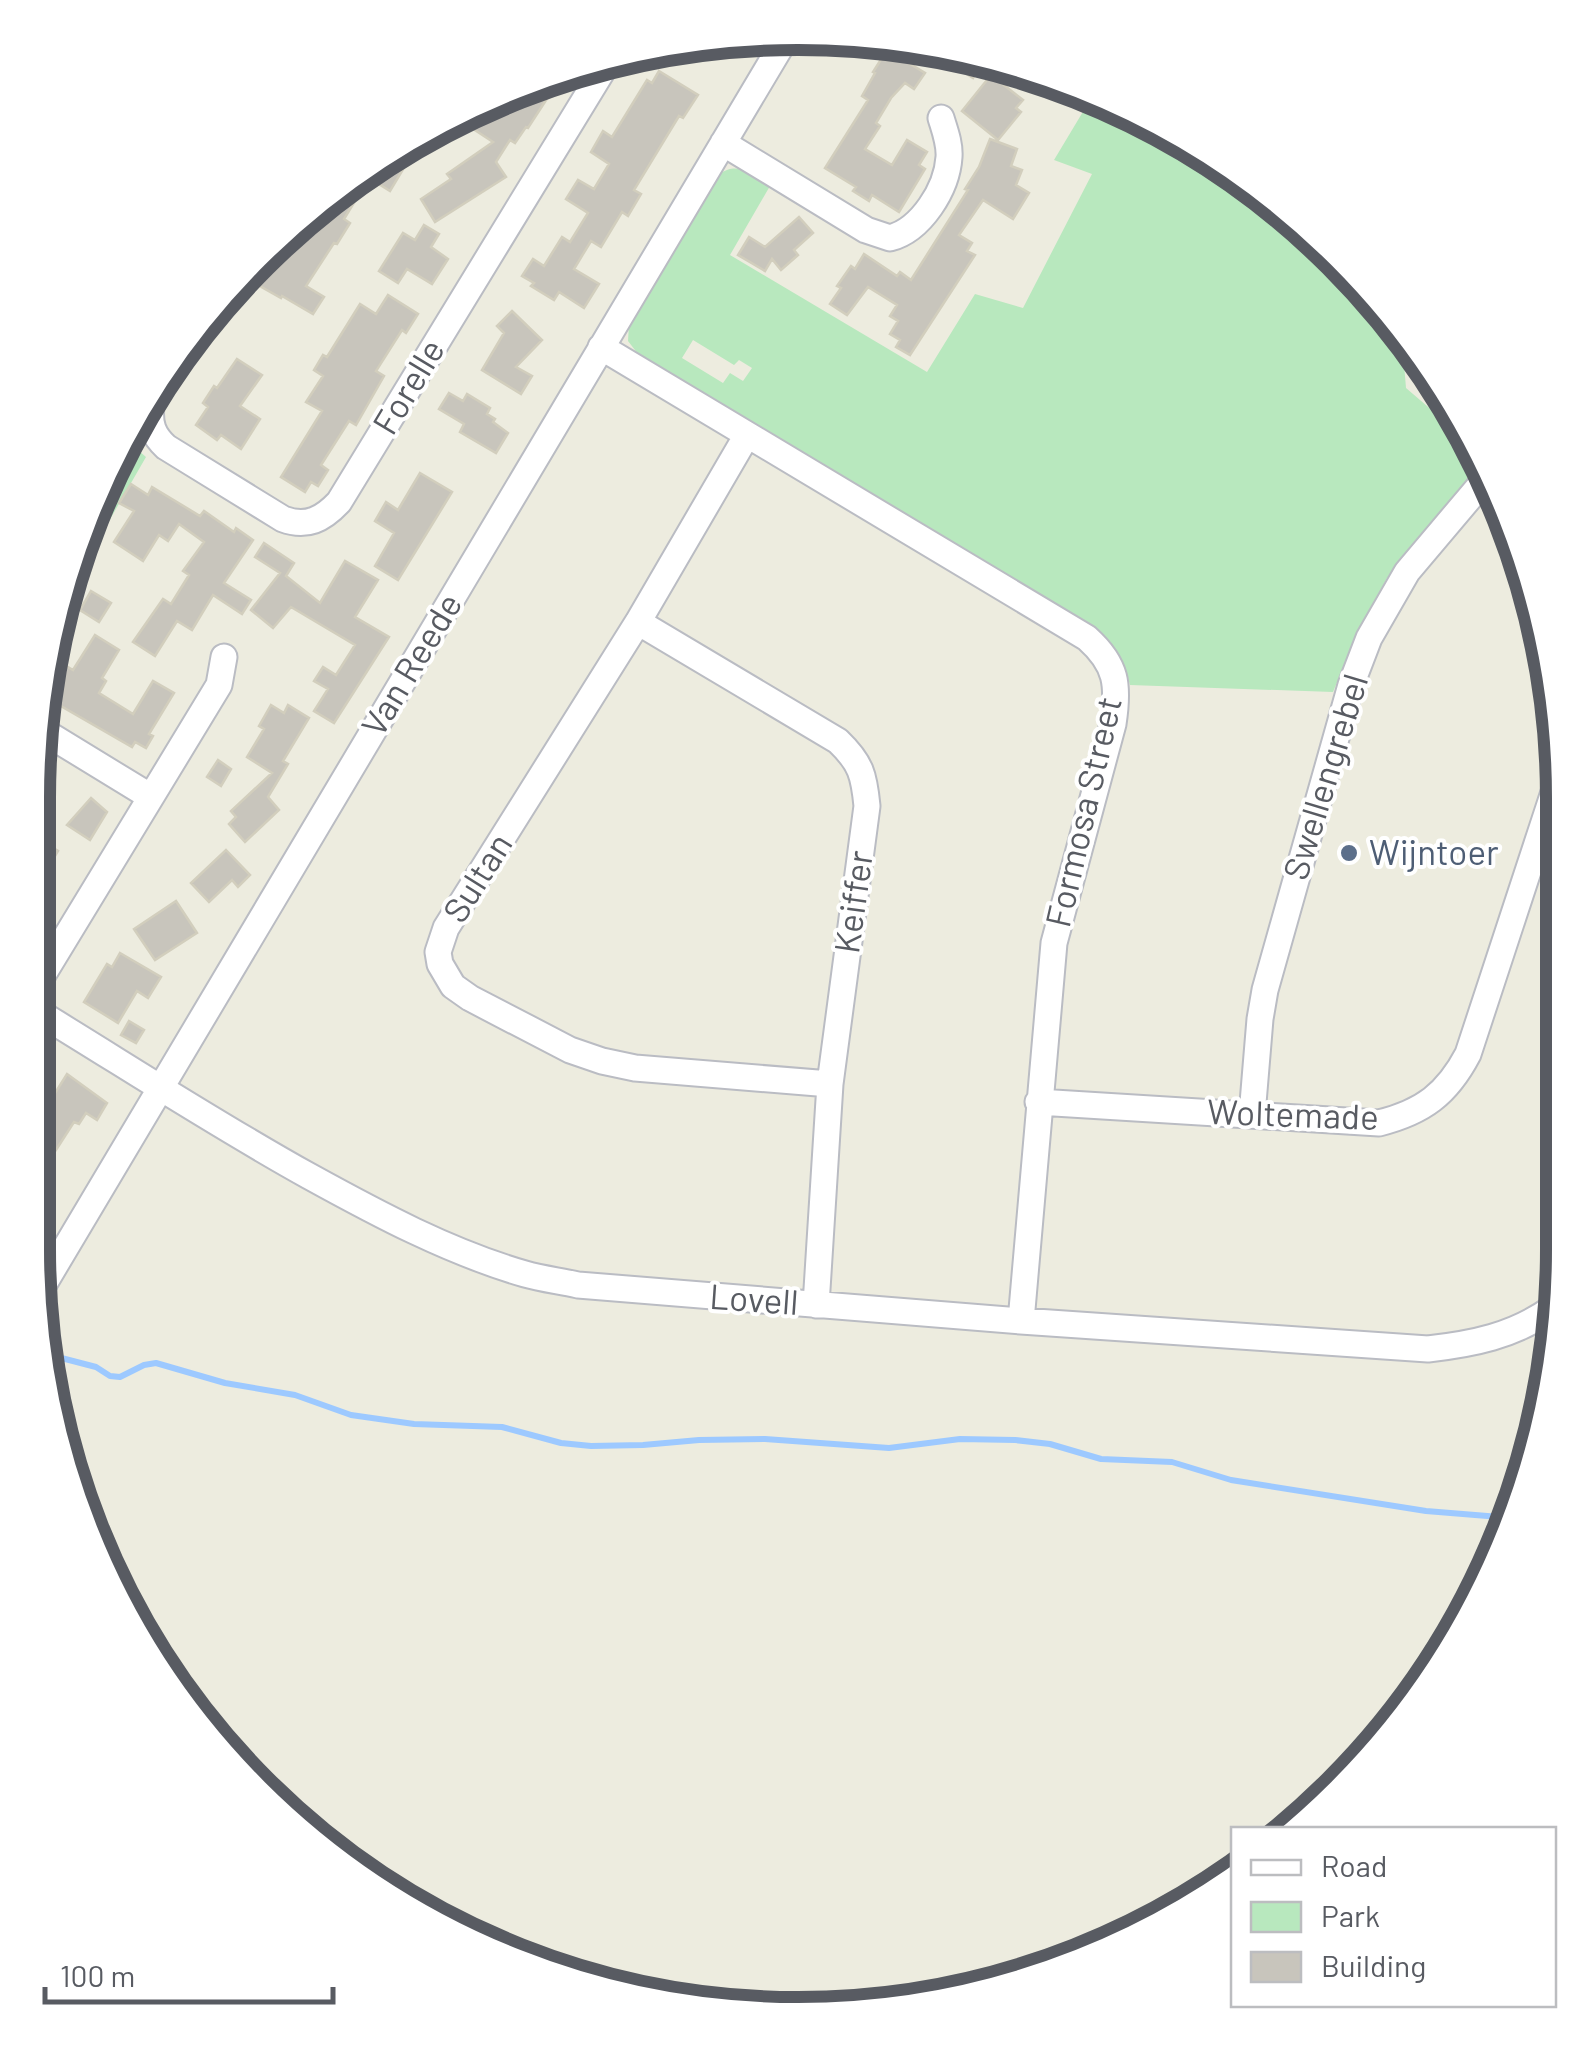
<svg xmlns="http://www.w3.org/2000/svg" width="1596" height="2047" font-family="Barlow,sans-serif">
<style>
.green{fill:#b8e8be;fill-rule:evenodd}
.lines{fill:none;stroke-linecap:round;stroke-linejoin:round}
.stream{stroke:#9dc9ff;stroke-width:6}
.building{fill:#c8c5bc;stroke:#d2cebd;stroke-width:2.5}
.minor-casing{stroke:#babcc3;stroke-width:29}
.minor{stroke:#fff;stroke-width:25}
.service-dot{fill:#5c6f8a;stroke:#fff;stroke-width:4}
.labels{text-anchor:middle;stroke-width:8;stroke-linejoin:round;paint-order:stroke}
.street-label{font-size:35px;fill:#585b62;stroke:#fff}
.service-label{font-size:35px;fill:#4e5e75;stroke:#fff;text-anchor:start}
.rim{fill:none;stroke:#585b62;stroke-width:12}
</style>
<rect width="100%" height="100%" fill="#edecdf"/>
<path class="green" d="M1093 95 1136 111 1264 190 1373 293 1407 340 1404 364 1406 388 1476 448 1483 464 1387 578 1357 634 1333 692 1130 685C1125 662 1115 645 1097 629L674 378 638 354 628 341 629 324 718 175C738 160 752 174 770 186L730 255 927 372 975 294 1023 308 1092 174 1054 160ZM693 340 734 365 739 360 752 368 743 381 730 373 723 383 682 358Z
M131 444 146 457 86 561 74 597 59 622 73 551Z"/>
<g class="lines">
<path class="stream" d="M46 1354 96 1367 110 1376 120 1377 144 1365 156 1363 225 1383 295 1395 351 1415 414 1424 502 1427 561 1443 591 1446 643 1445 699 1440 765 1439 889 1448 960 1439 1015 1440 1050 1444 1101 1459 1172 1462 1231 1480 1426 1511 1512 1518"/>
</g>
<path class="building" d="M887 50 925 73 914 89 905 83 891 98 876 123 880 126 865 149 892 165 907 140 927 152 919 165 925 169 899 212 872 195 869 201 853 191 856 187 825 168 868 100 862 96 875 73 873 72Z
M967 54 983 61 973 78 959 69Z
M659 71 698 95 683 118 679 116 634 190 641 194 628 216 622 212 601 247 591 241 574 269 599 284 584 308 559 292 554 300 531 286 534 283 522 276 533 259 544 266 562 237 570 242 588 213 566 199 578 180 594 189 609 164 591 152 603 131 612 137 647 80 652 83Z
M991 75 1023 100 1016 108 1021 112 998 140 962 111Z
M532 82 550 94 528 128 526 127 515 143 510 140 496 162 506 177 435 222 421 199 451 179 447 174 493 142 455 117 484 104 494 111 504 95Z
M990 139 1017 149 1011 166 1022 170 1016 185 1029 193 1013 219 983 200 959 235 972 243 967 251 975 255 910 355 896 347 900 340 890 334 898 321 890 316 897 305 868 287 847 315 830 304 841 288 837 286 851 266 855 269 864 254 897 276 900 272 911 280 968 190 965 189 979 167Z
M402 144 414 151 390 191 369 178 344 219 350 223 337 244 334 243 306 286 324 297 313 314 282 296 281 298 258 285 289 232 300 239 323 201Z
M799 217 813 233 794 250 798 255 781 270 772 259 765 271 738 255 749 237 765 247Z
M424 225 439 234 431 247 448 259 432 284 407 269 398 283 379 271 403 233 415 240Z
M388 295 418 314 406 333 402 330 376 371 384 376 356 425 349 421 321 465 328 470 318 486 311 482 305 492 281 477 322 411 306 402 323 376 314 370 323 355 327 357 360 304 376 314Z
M512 311 542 340 516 367 532 376 521 394 482 370 504 333 497 326Z
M237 359 262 375 240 406 260 419 241 449 221 435 217 440 196 425 208 407 203 403 214 386 217 388Z
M449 393 463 401 467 394 490 408 487 414 495 419 493 422 508 433 496 453 460 432 464 424 439 409Z
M420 473 452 492 398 580 375 566 394 533 375 521 386 502 398 510Z
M131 484 148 495 152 487 200 516 204 511 234 532 236 528 253 540 224 583 251 600 242 614 213 595 192 630 177 621 155 656 133 642 163 599 171 604 189 575 183 571 204 542 179 524 168 541 159 535 143 561 114 542 134 511 119 503Z
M264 543 294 563 286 576 320 603 345 561 378 580 355 617 389 637 334 723 314 711 328 689 314 681 323 667 336 675 355 645 291 607 273 628 251 610 280 573 255 557Z
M91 591 111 603 99 622 80 610Z
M95 635 119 650 102 678 106 681 99 693 133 714 153 681 174 693 149 734 153 736 146 748 135 742 132 747 54 702 63 688 51 680 61 663 73 670Z
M271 705 284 713 288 705 309 718 283 761 288 764 268 797 279 810 245 842 229 824 236 817 231 811 272 773 247 757 264 729 259 726Z
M218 760 231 769 221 786 207 777Z
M34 766 51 778 34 804Z
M91 798 107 812 90 840 67 825Z
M34 836 58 851 49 866 34 857Z
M226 850 250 875 238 887 232 880 209 902 191 883Z
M176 901 197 933 155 960 134 929Z
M120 953 161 977 148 998 137 991 118 1023 84 1002 107 964 112 967Z
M129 1021 144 1030 136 1043 121 1035Z
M67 1074 107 1103 97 1120 86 1113 79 1124 74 1122 56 1150 33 1135V1128Z"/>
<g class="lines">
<defs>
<path id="minor" d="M723 143 866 230 890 238C921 230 947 189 949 157 950 144 945 131 941 118
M601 347 1087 638C1117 665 1119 685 1113 724L1054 943 1021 1321
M151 406C149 424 153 435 166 447L283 519C307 528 323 519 339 502L609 60
M747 435 638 622 446 928 438 952 440 964 453 986 470 998 570 1050 602 1061 635 1068 830 1084
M638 622 838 741C861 763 864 775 867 806L830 1084 816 1305
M151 797 219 685 224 657
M33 991 151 797 38 728
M33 1009C125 1065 215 1124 309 1176 378 1214 449 1252 525 1274 542 1279 561 1281 578 1285L1021 1321 1428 1349C1472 1344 1514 1336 1551 1309
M1038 1102 1379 1123C1423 1112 1447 1094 1468 1054L1555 789 1561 777
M1252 1115 1260 1019 1265 990 1351 685 1369 638 1407 572 1488 476
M38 1294 787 36"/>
</defs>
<use href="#minor" class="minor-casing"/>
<use href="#minor" class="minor"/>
</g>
<circle class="service-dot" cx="1349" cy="853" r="10"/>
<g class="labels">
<g class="street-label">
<text transform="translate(409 387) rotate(-59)" y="12">Forelle</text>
<text transform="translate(412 665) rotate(-59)" y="12">Van Reede</text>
<text transform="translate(1326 777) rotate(-73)" y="12">Swellengrebel</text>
<text transform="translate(1084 812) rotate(-77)" y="12">Formosa Street</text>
<text transform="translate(478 878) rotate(-58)" y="12">Sultan</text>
<text transform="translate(854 902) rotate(-82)" y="12">Keiffer</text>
<text transform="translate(1293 1115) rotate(2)" y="12">Woltemade</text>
<text transform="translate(754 1300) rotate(4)" y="12">Lovell</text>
</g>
<g class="service-label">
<text x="1369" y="865">Wijntoer</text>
</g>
</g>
<path d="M0 0H1596V2047H0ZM798 50H798A748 748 0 0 1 1546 798V1249A748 748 0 0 1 798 1997H798A748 748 0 0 1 50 1249V798A748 748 0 0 1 798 50Z" fill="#fff" fill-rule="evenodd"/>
<path class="rim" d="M798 50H798A748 748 0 0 1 1546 798V1249A748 748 0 0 1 798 1997H798A748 748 0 0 1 50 1249V798A748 748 0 0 1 798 50Z"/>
<rect x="1231" y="1827" width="325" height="180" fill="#ffffff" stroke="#bcbdc0" stroke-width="2.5"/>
<rect x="1251" y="1860" width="50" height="15" fill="#ffffff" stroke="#bcbdc0" stroke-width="2.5"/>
<text x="1321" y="1877" font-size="30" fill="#585b62">Road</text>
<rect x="1251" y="1902" width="50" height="30" fill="#b8e8be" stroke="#bcbdc0" stroke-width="2.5"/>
<text x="1321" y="1927" font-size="30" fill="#585b62">Park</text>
<rect x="1251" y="1952" width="50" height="30" fill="#c8c5bc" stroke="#bcbdc0" stroke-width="2.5"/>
<text x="1321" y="1977" font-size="30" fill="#585b62">Building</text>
<path d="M45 1987v15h288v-15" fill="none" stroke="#585b62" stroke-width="5"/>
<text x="60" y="1987" font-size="30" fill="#585b62" stroke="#ffffff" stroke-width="8" paint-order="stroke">100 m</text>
</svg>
